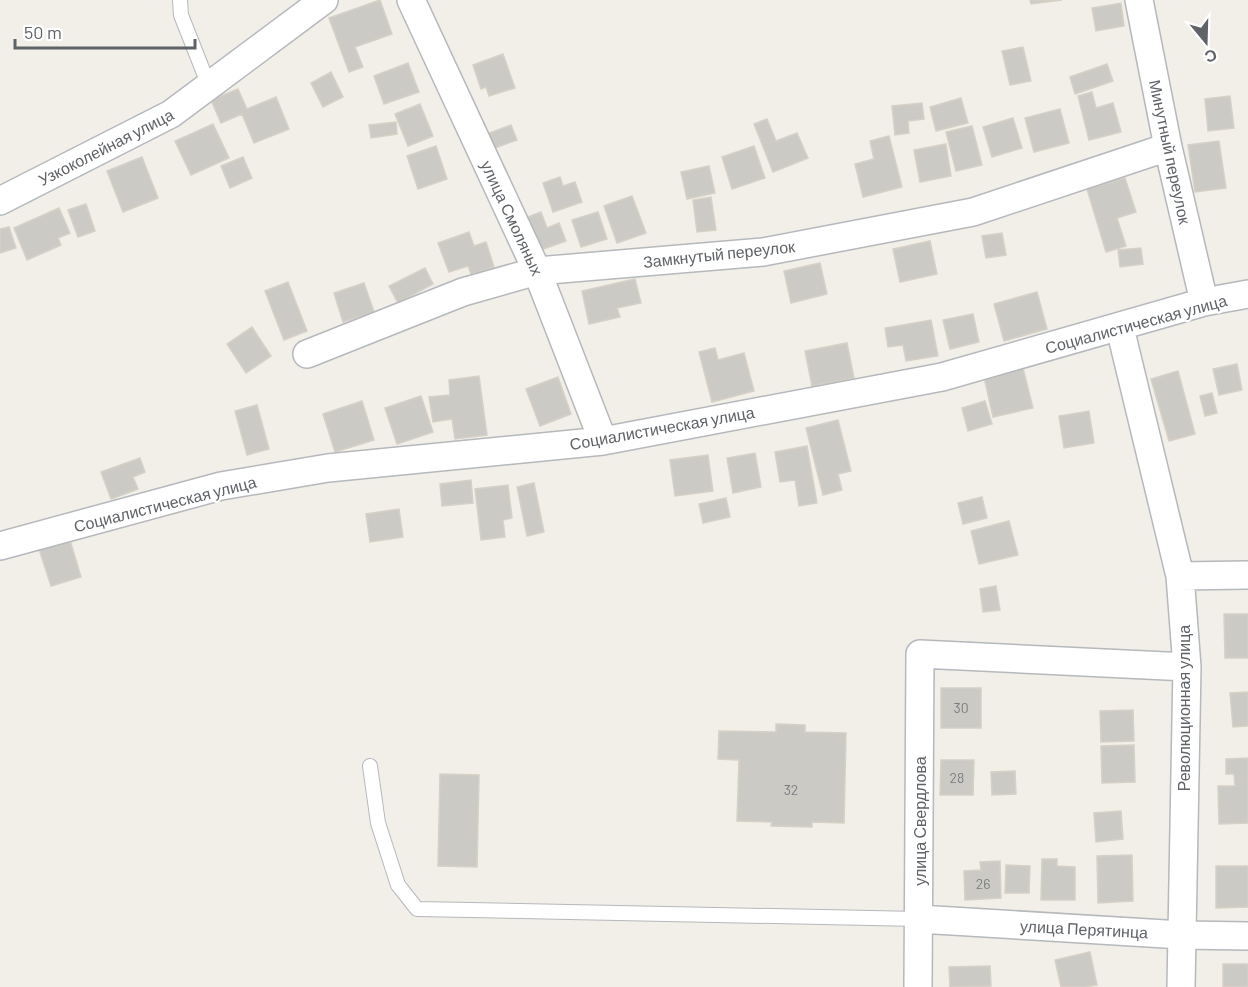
<svg xmlns="http://www.w3.org/2000/svg" width="1248" height="987" font-family="Barlow,sans-serif">
<style>
.building{fill:#cccac5;stroke:#d6d1c6;stroke-width:1.5}
.lines{fill:none;stroke-linecap:round;stroke-linejoin:round}
.service-casing{stroke:#b5b8bc;stroke-width:16}
.minor-casing{stroke:#b5b8bc;stroke-width:30}
.service{stroke:#fff;stroke-width:14}
.minor{stroke:#fff;stroke-width:27}
.labels{text-anchor:middle;stroke-width:4.5;stroke-linejoin:round;paint-order:stroke}
.number-label{font-size:14px;fill:#7a7d7f}
.street-label{font-size:16px;fill:#5f6368;stroke:#fff}
</style>
<rect width="100%" height="100%" fill="#f1efe8"/>
<path class="building" d="M380 0 392 34 355 47 363 67 349 72 329 18Z
M1030 0H1062L1031 4Z
M1121 3 1124 26 1096 31 1092 8Z
M1023 47 1031 81 1010 85 1002 51Z
M503 54 515 88 489 96 486 87 481 89 473 65Z
M408 63 419 92 384 104 374 76Z
M1107 64 1113 81 1075 94 1070 77Z
M331 72 343 97 323 107 311 83Z
M238 89 247 109 276 97 289 129 254 143 242 114 221 123 211 100Z
M1092 92 1096 108 1113 103 1121 132 1089 140 1078 96Z
M1230 96 1234 128 1208 131 1205 99Z
M961 98 968 123 936 131 930 107Z
M922 103 924 119 908 121 909 133 895 135 892 106Z
M420 104 433 136 408 146 395 114Z
M1060 109 1069 143 1034 152 1025 118Z
M1013 118 1022 148 992 157 983 127Z
M767 119 776 141 797 133 808 158 773 172 754 124Z
M396 122 397 134 371 138 369 125Z
M213 124 229 158 191 175 175 141Z
M511 125 517 140 492 149 487 134Z
M972 126 982 165 956 171 946 132Z
M889 136 902 187 863 197 855 164 874 159 870 141Z
M1219 141 1226 188 1195 192 1188 145Z
M946 144 951 176 920 182 914 150Z
M436 146 447 179 418 189 407 156Z
M754 146 765 178 732 189 722 157Z
M142 157 158 198 123 212 107 171Z
M243 157 252 178 230 188 221 166Z
M709 166 715 193 687 199 681 172Z
M560 177 563 186 575 182 582 202 553 212 543 183Z
M1125 178 1136 212 1117 218 1126 246 1106 252 1087 189Z
M632 196 646 233 617 243 604 206Z
M711 197 716 230 697 232 693 200Z
M86 204 95 231 78 237 68 210Z
M59 208 70 233 58 238 61 245 27 260 14 228Z
M541 212 547 228 559 223 566 241 532 253 520 220Z
M598 212 607 239 581 247 572 220Z
M9 227 16 248 0 253V229Z
M469 232 474 246 486 242 494 267 471 274 468 266 449 272 438 243Z
M1002 233 1006 255 986 258 982 236Z
M930 241 937 274 900 282 893 249Z
M1141 248 1143 264 1120 267 1118 250Z
M820 263 827 294 791 303 784 271Z
M425 268 433 284 398 303 389 286Z
M635 279 641 303 617 308 620 317 589 324 582 291Z
M288 282 307 331 284 340 265 291Z
M364 283 374 312 343 322 334 293Z
M1037 292 1047 329 1004 341 994 304Z
M973 314 979 342 950 349 943 320Z
M931 320 938 356 906 361 903 345 888 347 885 328Z
M252 327 271 356 246 373 227 344Z
M847 343 854 378 812 386 805 351Z
M715 348 718 360 744 353 754 391 712 402 699 352Z
M1237 364 1242 390 1219 395 1213 369Z
M1023 368 1033 408 993 417 984 377Z
M1178 371 1195 434 1169 441 1151 379Z
M479 376 487 435 455 439 452 419 433 422 429 397 450 395 449 380Z
M558 377 571 414 540 426 526 389Z
M1212 393 1217 413 1205 416 1200 396Z
M421 396 433 432 397 444 385 408Z
M362 401 374 440 335 452 323 414Z
M985 401 992 424 968 431 962 408Z
M257 405 269 449 247 455 235 411Z
M1089 411 1094 443 1064 448 1059 416Z
M838 420 851 471 838 474 842 490 823 495 806 428Z
M807 446 817 503 799 506 795 480 780 482 775 452Z
M755 453 761 487 733 493 727 458Z
M708 455 713 491 675 496 670 460Z
M140 458 145 472 133 477 138 489 111 499 101 472Z
M471 480 473 503 442 506 440 484Z
M534 483 544 532 527 536 517 487Z
M508 485 512 518 503 520 505 537 481 540 475 489Z
M982 497 987 518 963 524 958 503Z
M726 498 730 517 703 523 699 504Z
M399 509 403 537 370 542 366 514Z
M1009 521 1018 555 979 564 971 531Z
M70 540 81 577 51 586 39 549Z
M996 586 1000 610 983 612 980 589Z
M1224 614H1248V658H1225Z
M941 688H981V728H941Z
M1248 692V726L1233 727 1230 693Z
M1133 710 1134 741 1101 742 1100 711Z
M776 724 805 725V732L846 733 844 823 812 822V827L771 826 772 822 737 821 739 760 718 759 719 731 776 732Z
M1134 745 1135 782 1102 783 1101 746Z
M1248 758V823L1219 824 1218 786H1235L1234 774H1226V759Z
M941 760H974L973 795H940Z
M1015 771 1016 794 992 795 991 772Z
M440 774 479 775 477 867 438 866Z
M1121 811 1123 839 1096 842 1094 813Z
M1132 855 1133 901 1098 903 1097 856Z
M1042 859H1057V866L1075 867V900H1041Z
M1000 861 1001 898 965 900 964 871 981 870 980 862Z
M1006 865 1030 866 1029 893H1005Z
M1216 866H1248V907L1216 908Z
M1090 952 1097 985 1086 987H1061L1055 960Z
M1223 964H1248V987H1223Z
M990 966 991 986 950 987 949 967Z"/>
<g class="lines">
<defs>
<path id="service" d="M180 0 181 15 209 86
M370 766 378 823 398 885 417 909 919 919"/>
<path id="minor" d="M411 0 537 271 603 441
M1139 0 1168 147 1204 302
M0 201 171 114 324 0
M1120 328 1180 576 1187 667 1181 987
M307 354 463 292 537 271 763 252 973 212 1168 147
M0 546 221 486 328 468 603 441 942 377 1204 302 1248 294
M1180 576 1248 575
M919 919 1182 935 1248 936
M918 987 920 654 1187 667"/>
</defs>
<use href="#service" class="service-casing"/>
<use href="#minor" class="minor-casing"/>
<use href="#service" class="service"/>
<use href="#minor" class="minor"/>
</g>
<g class="labels">
<g class="number-label">
<text x="961" y="713">30</text>
<text x="957" y="783">28</text>
<text x="791" y="795">32</text>
<text x="983" y="889">26</text>
</g>
<g class="street-label">
<text transform="translate(106 147) rotate(-27)" y="6">Узкоколейная улица</text>
<text transform="translate(1170 152) rotate(78)" y="6">Минутный переулок</text>
<text transform="translate(512 218) rotate(65)" y="6">улица Смоляных</text>
<text transform="translate(719 254) rotate(-6)" y="6">Замкнутый переулок</text>
<text transform="translate(1136 324) rotate(-15)" y="6">Социалистическая улица</text>
<text transform="translate(662 428) rotate(-10)" y="6">Социалистическая улица</text>
<text transform="translate(165 504) rotate(-14)" y="6">Социалистическая улица</text>
<text transform="translate(1184 708) rotate(-90)" y="6">Революционная улица</text>
<text transform="translate(920 821) rotate(-90)" y="6">улица Свердлова</text>
<text transform="translate(1084 929) rotate(3)" y="6">улица Перятинца</text>
</g>
</g>
<g transform="translate(1206 42) rotate(161)" stroke="#ffffff" stroke-width="4.5" paint-order="stroke">
<path d="M0-4.5L10 22L0 15L-10 22Z" fill="#5f6368"/>
<text y="-9" font-size="16" font-weight="bold" text-anchor="middle" fill="#5f6368">С</text>
</g>
<path d="M15 39v9h180v-9" fill="none" stroke="#5f6368" stroke-width="3"/>
<text x="24" y="39" font-size="18" fill="#5f6368" stroke="#ffffff" stroke-width="4.5" paint-order="stroke">50 m</text>
</svg>
